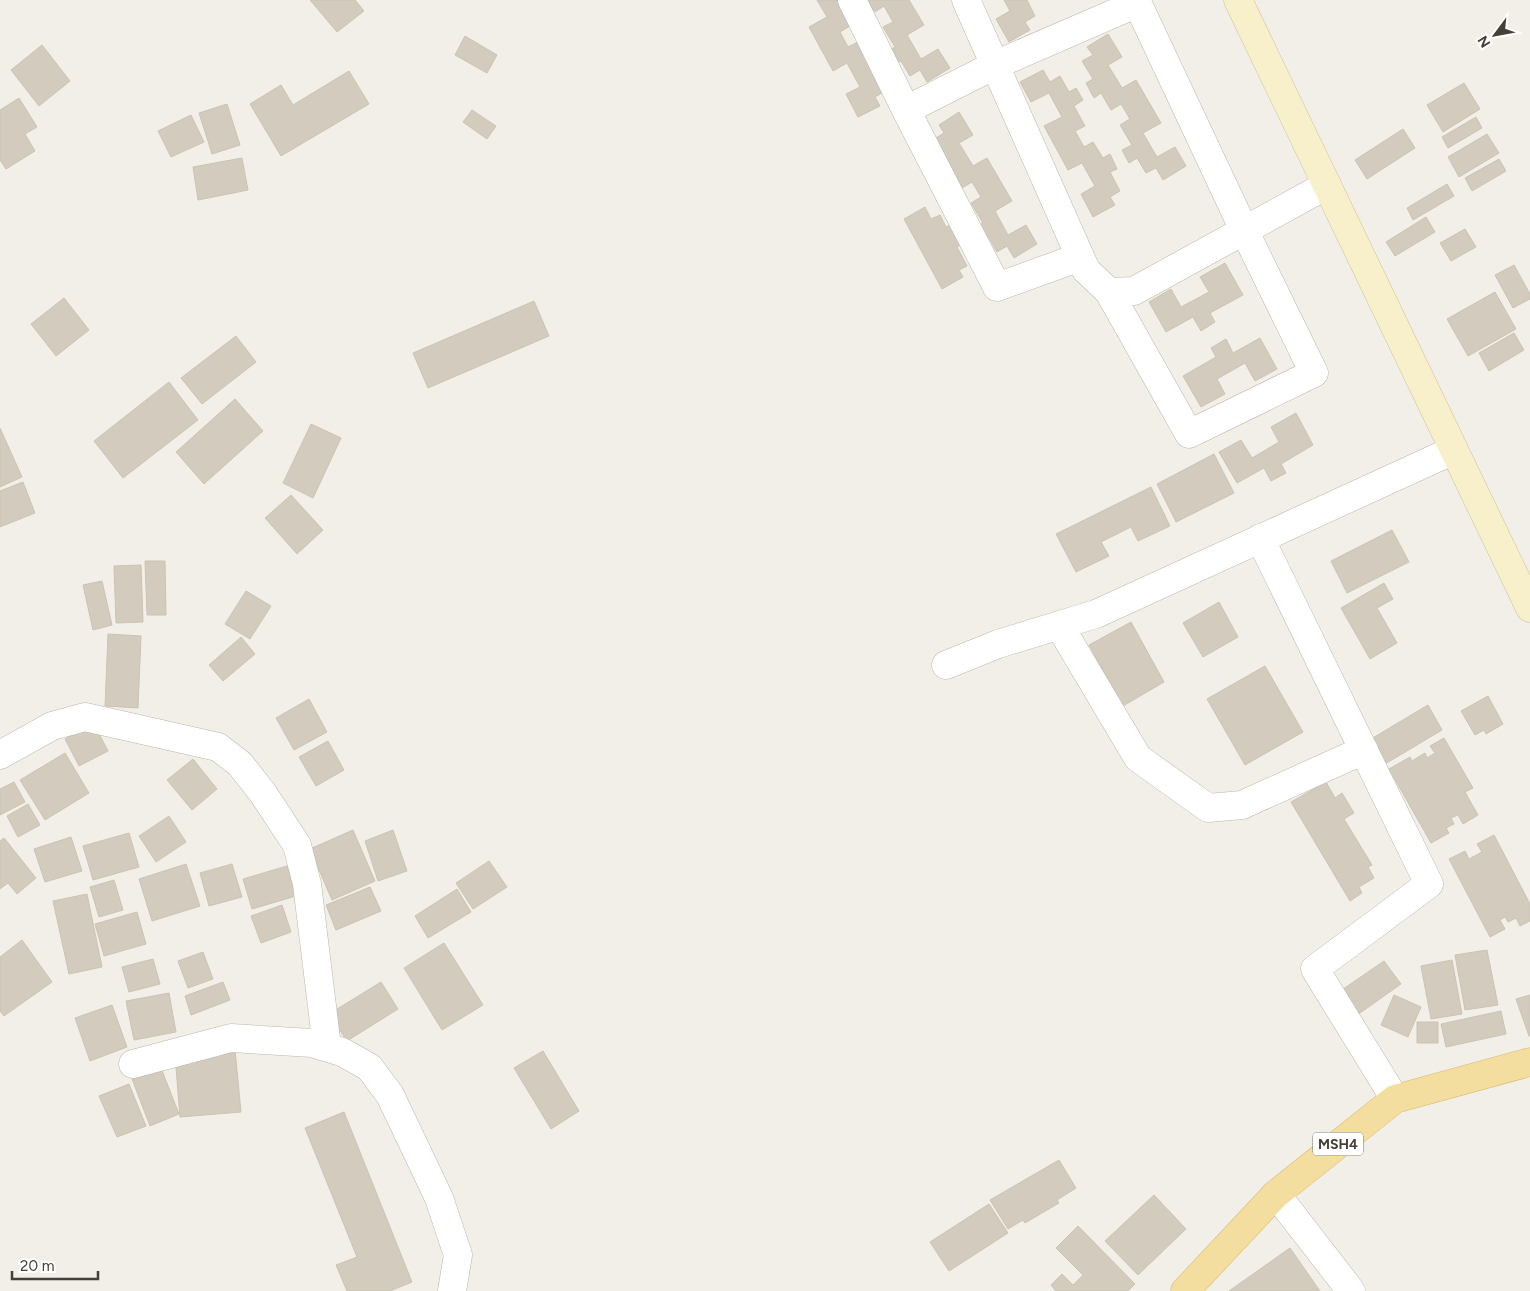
<svg xmlns="http://www.w3.org/2000/svg" width="1530" height="1291" font-family="Figtree,sans-serif">
<style>
.building{fill:#d2cbbe;stroke:#ccc3b2}
.lines{fill:none;stroke-linecap:round;stroke-linejoin:round}
.minor-casing{stroke:#bcb7ab;stroke-width:29}
.secondary-casing{stroke:#cdc19c;stroke-width:29}
.primary-casing{stroke:#d6ba71;stroke-width:29}
.minor{stroke:#fff;stroke-width:28}
.secondary{stroke:#f8efcb;stroke-width:28}
.primary{stroke:#f3dd9f;stroke-width:28}
.labels{text-anchor:middle;stroke-width:5;stroke-linejoin:round;paint-order:stroke}
.shield{fill:#fff;stroke:#7c7973;stroke-width:1}
.shield-label{font-size:14px;font-weight:bold;fill:#443f37}
</style>
<rect width="100%" height="100%" fill="#f2efe8"/>
<path class="building" d="M310 0H355L364 11 337 32Z
M817 0H848L839 6 850 26 840 32 848 47 858 42 885 91 875 97 880 106 858 117 846 94 860 87 847 63 833 71 809 27 827 17Z
M867 0H909L924 25 907 35 921 59 938 49 950 68 927 82 920 70 910 76 901 61 893 65 886 52 895 47 883 27 893 22 884 6 875 12Z
M1004 0H1027L1035 16 1025 22 1030 30 1009 42 996 19 1010 11Z
M1108 34 1122 57 1108 65 1122 88 1136 80 1161 123 1143 133 1157 157 1175 147 1186 166 1163 180 1156 168 1146 173 1137 158 1129 163 1122 150 1132 145 1120 125 1130 119 1121 104 1111 110 1101 93 1094 98 1086 83 1093 79 1082 61 1093 55 1087 47Z
M465 36 497 55 487 73 455 55Z
M42 45 70 81 39 106 11 70Z
M1043 70 1050 82 1060 76 1069 92 1076 88 1083 100 1074 106 1085 126 1075 131 1084 147 1093 142 1103 158 1110 154 1117 169 1110 172 1120 191 1110 197 1115 205 1093 217 1081 194 1095 186 1082 163 1068 170 1044 126 1062 117 1049 93 1031 102 1020 82Z
M349 71 369 104 281 156 250 104 281 85 293 105Z
M1464 83 1480 109 1443 132 1427 105Z
M19 98 37 127 25 134 35 151 6 169 0 160V110Z
M227 104 240 145 212 154 199 113Z
M472 110 496 126 487 139 463 122Z
M959 112 973 135 959 143 973 166 987 158 1012 201 995 211 1008 235 1026 225 1037 244 1014 258 1007 246 997 252 988 236 981 241 973 228 983 223 971 203 981 197 972 182 962 188 934 139 944 133 939 125Z
M191 115 204 142 171 157 158 131Z
M1476 117 1482 128 1448 148 1442 137Z
M1403 129 1415 148 1367 179 1355 160Z
M1487 134 1499 153 1459 177 1448 157Z
M242 158 248 190 198 200 193 167Z
M1499 159 1506 171 1472 191 1465 178Z
M1447 184 1454 196 1413 220 1407 208Z
M925 207 931 219 940 215 946 227 955 223 966 242 957 247 967 266 959 270 963 277 942 289 904 219Z
M1426 217 1435 232 1395 256 1386 242Z
M1465 229 1476 247 1451 261 1440 243Z
M1225 263 1243 295 1210 313 1215 322 1201 331 1193 317 1166 332 1149 302 1171 289 1181 307 1209 292 1200 277Z
M1514 265 1530 294V299L1513 308 1495 275Z
M1495 292 1516 329 1468 356 1447 319Z
M64 298 89 330 56 356 31 324Z
M534 301 549 336 428 388 413 353Z
M1514 333 1524 350 1489 371 1479 353Z
M236 336 256 362 202 404 181 378Z
M1260 338 1277 369 1255 381 1245 363 1217 379 1225 394 1201 407 1183 376 1216 357 1211 348 1226 339 1233 353Z
M169 382 198 420 123 478 94 441Z
M235 399 263 431 204 484 176 452Z
M1296 413 1313 445 1281 464 1286 473 1271 481 1264 468 1237 483 1219 452 1241 440 1252 458 1279 442 1271 427Z
M311 424 341 438 313 498 283 483Z
M0 428 22 477 0 487Z
M1214 454 1234 493 1176 522 1157 484Z
M23 482 35 513 0 527V491Z
M1151 487 1170 526 1138 541 1131 527 1101 542 1109 556 1076 572 1056 534Z
M291 495 323 530 297 554 265 518Z
M1392 530 1409 562 1347 593 1331 561Z
M145 561H165L166 615H147Z
M141 565 143 622 116 623 114 566Z
M102 581 112 625 93 630 83 585Z
M1384 583 1393 599 1377 608 1397 643 1370 659 1341 608Z
M246 591 271 606 250 639 225 624Z
M1219 602 1238 637 1203 657 1183 623Z
M1131 622 1164 682 1123 706 1089 645Z
M108 634 141 636 138 708 105 706Z
M241 637 255 654 223 681 209 665Z
M1265 666 1303 732 1245 765 1207 699Z
M1488 696 1503 724 1486 734 1484 730 1475 735 1461 711Z
M309 699 327 732 294 750 276 718Z
M1428 705 1442 730 1385 764 1371 739Z
M94 724 108 751 79 766 65 739Z
M1444 738 1473 788 1465 792 1478 815 1463 824 1458 815 1451 818 1454 824 1446 828 1449 833 1431 843 1389 769 1410 757 1412 761 1425 753 1427 758 1435 753 1430 746Z
M328 741 344 770 316 786 299 757Z
M65 753 89 793 45 820 20 780Z
M193 759 217 789 192 810 167 780Z
M14 782 25 802 0 815V789Z
M1326 782 1335 798 1342 793 1354 813 1344 819 1372 865 1368 867 1374 878 1359 887 1362 893 1350 901 1291 802Z
M28 804 40 825 18 837 7 816Z
M169 816 186 842 156 862 139 836Z
M353 830 375 881 332 900 310 849Z
M393 830 407 871 378 881 365 841Z
M129 833 139 867 93 880 83 846Z
M1494 835 1530 904V921L1520 926 1516 918 1508 922 1505 917 1500 920 1505 929 1490 937 1449 859 1465 851 1469 859 1482 852 1477 844Z
M71 837 82 871 45 882 34 849Z
M4 838 36 878 17 894 8 883 0 889V841Z
M489 861 507 887 473 909 456 883Z
M186 864 200 906 152 921 139 879Z
M232 864 242 897 209 906 200 873Z
M287 866 296 896 252 909 243 879Z
M114 880 123 910 99 917 90 887Z
M370 887 381 911 336 930 326 905Z
M457 889 471 912 428 938 415 916Z
M87 894 102 967 69 974 53 901Z
M282 905 291 932 261 943 251 916Z
M137 912 146 944 104 956 95 924Z
M22 940 52 982 4 1016 0 1011V957Z
M444 943 483 1005 442 1030 404 968Z
M1487 950 1498 1005 1465 1010 1455 955Z
M203 952 213 979 188 988 178 961Z
M153 959 160 984 129 992 122 967Z
M1452 960 1462 1014 1431 1019 1421 966Z
M1384 961 1401 984 1353 1018 1336 994Z
M223 982 230 1000 191 1015 185 996Z
M381 982 398 1009 347 1041 329 1014Z
M169 993 176 1032 134 1040 126 1001Z
M1394 995 1421 1007 1408 1037 1381 1025Z
M1530 995V1036H1529L1516 999Z
M112 1005 127 1047 90 1061 75 1018Z
M1501 1011 1506 1034 1446 1047 1441 1024Z
M1417 1022H1438V1043H1417Z
M235 1050 241 1112 180 1117 175 1055Z
M543 1051 579 1111 551 1129 514 1068Z
M161 1068 179 1114 150 1126 132 1079Z
M129 1084 146 1126 117 1137 99 1096Z
M344 1112 412 1282 390 1291H347L336 1265 357 1257 305 1128Z
M1059 1160 1076 1188 1057 1200 1059 1203 1025 1223 1023 1220 1008 1229 990 1200Z
M1154 1195 1186 1229 1138 1275 1105 1241Z
M989 1204 1008 1233 949 1271 930 1242Z
M1078 1226 1135 1284 1128 1291H1056L1051 1285 1062 1274 1073 1285 1083 1275 1056 1248Z
M1290 1248 1320 1291H1229Z"/>
<g class="lines">
<defs>
<path id="minor" d="M852 0 906 110 997 287 1080 257
M966 0 1086 270 1109 292 1134 291 1327 185
M906 110 995 65 1138 3
M1109 292 1189 434 1314 373 1244 230 1136 0
M1260 538 1429 884 1315 969 1395 1099
M1059 625 1138 758 1208 808 1242 805 1364 750
M946 665 998 644 1096 614 1454 450
M0 755 52 726 85 717 218 747 240 764 262 792 297 845 307 884 327 1047
M133 1064 231 1038 312 1043 342 1052 369 1067 390 1095 439 1198 458 1255 452 1291
M1276 1194 1351 1291"/>
<path id="secondary" d="M1238 0 1530 608"/>
<path id="primary" d="M1185 1291 1276 1194 1395 1099 1530 1062"/>
</defs>
<use href="#minor" class="minor-casing"/>
<use href="#secondary" class="secondary-casing"/>
<use href="#primary" class="primary-casing"/>
<use href="#minor" class="minor"/>
<use href="#secondary" class="secondary"/>
<use href="#primary" class="primary"/>
</g>
<g class="labels">
<rect class="shield" x="1313" y="1132.5" width="50" height="23" rx="4"/>
<g class="shield-label">
<text x="1338" y="1149">MSH4</text>
</g>
</g>
<g transform="translate(1495 35) rotate(238)" stroke="#ffffff" stroke-width="4" paint-order="stroke">
<path d="M0-4L9 19L0 12L-9 19Z" fill="#443f37"/>
<text y="-8" font-size="14" font-weight="bold" text-anchor="middle" fill="#443f37">N</text>
</g>
<path d="M12 1271v8h86v-8" fill="none" stroke="#443f37" stroke-width="2.5"/>
<text x="20" y="1271" font-size="15" fill="#443f37" stroke="#ffffff" stroke-width="4" paint-order="stroke">20 m</text>
</svg>
